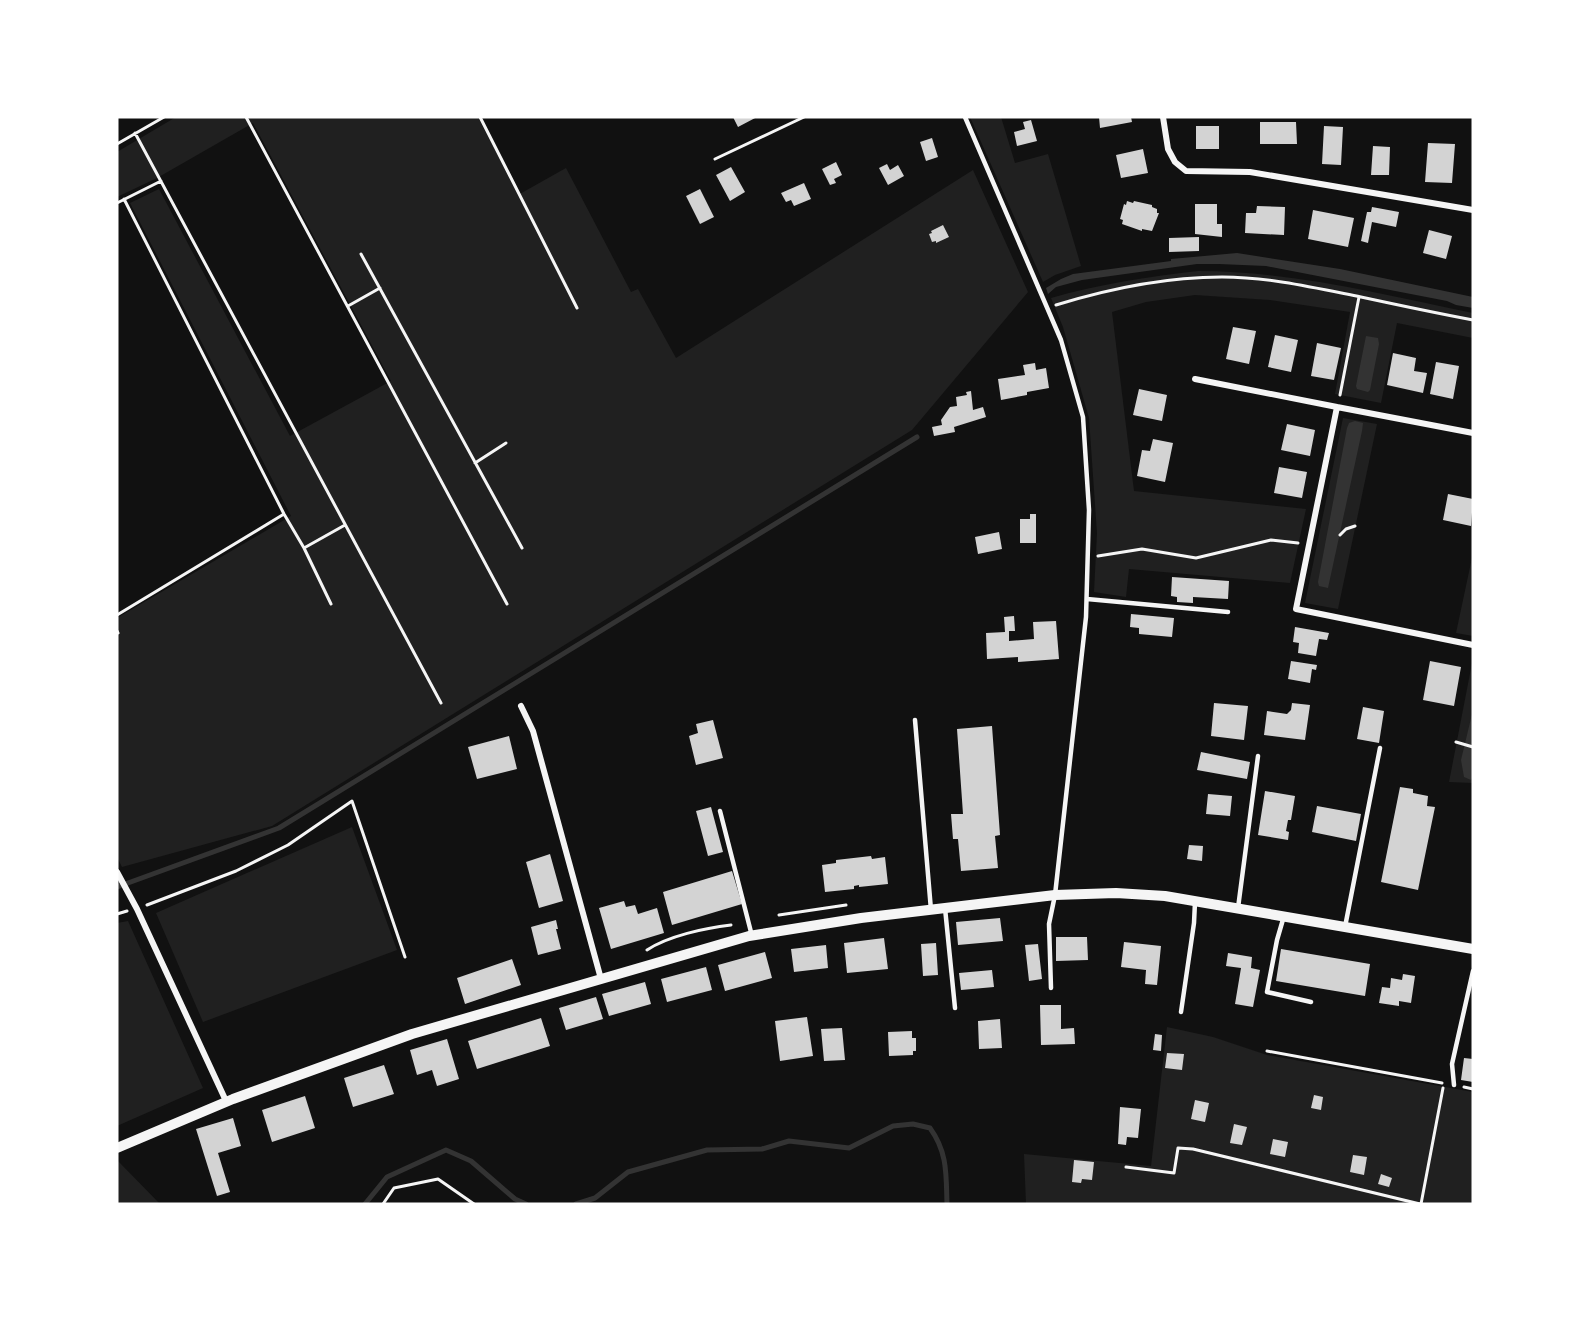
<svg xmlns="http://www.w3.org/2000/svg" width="1590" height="1321" font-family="'Source Serif 4',serif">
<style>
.green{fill:#202020}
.water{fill:#333}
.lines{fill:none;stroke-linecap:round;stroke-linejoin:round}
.stream{stroke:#333;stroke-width:5}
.building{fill:#d3d3d3}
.path{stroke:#f5f5f5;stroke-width:3}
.service{stroke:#f5f5f5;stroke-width:4.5}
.minor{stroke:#f5f5f5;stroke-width:6}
.tertiary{stroke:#f5f5f5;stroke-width:10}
</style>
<rect width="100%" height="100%" fill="#111"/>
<path class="green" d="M176 117H478L518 195 566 168 631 292 638 289 676 358 973 170 1028 292 912 430 272 826 122 867 117 857V618L291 516 130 203 159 189 290 436 391 381 253 123 157 178 117 197V152Z
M970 117H1001L1015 163 1048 154 1081 266 1055 275 1043 282Z
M1198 271C1291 271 1382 294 1473 313V338L1397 323 1381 403 1335 394 1350 312 1270 300 1195 295 1146 302 1112 312 1134 491 1306 509 1290 583 1129 569 1126 597 1094 592 1097 533 1089 418 1063 327 1051 298C1099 284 1147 277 1198 271Z
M1343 418 1377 424 1338 609 1305 603Z
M1473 553V636L1456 633Z
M1473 658V783L1449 782 1450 777Z
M352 827 397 950 203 1022 156 913Z
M128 921 203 1088 117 1126V923Z
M1167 1027 1213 1037 1267 1055 1473 1092V1204H1026L1024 1154 1151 1166Z
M117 1160 160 1204H117Z"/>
<path class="water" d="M1237 253 1340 269 1473 297V308L1456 305 1447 301 1266 266 1219 264H1197L1082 280 1056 287 1048 294 1046 288 1061 279 1073 274 1171 261V259Z
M1366 336 1378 338 1379 344 1370 390 1368 392 1357 389 1356 386Z
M1355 421 1363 423 1362 431 1328 588 1319 586 1318 582 1347 428 1349 423Z
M1473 710V776L1471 780 1464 777 1461 760Z"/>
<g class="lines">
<path class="stream" d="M117 887 279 828 917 437
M365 1204 387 1177 446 1150 471 1161 515 1199 526 1204
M576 1204 595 1198 628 1172 707 1150 762 1149 789 1141 849 1148 893 1126 913 1124 930 1128C948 1153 946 1175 947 1204"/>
</g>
<path class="building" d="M733 117H757L738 127Z
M1099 117H1131L1132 122 1100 128Z
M1031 120 1037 141 1017 146 1014 132 1025 129 1023 122Z
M1260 122H1296L1297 144H1260Z
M1196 126H1219V149H1196Z
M1324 126 1343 127 1341 165 1322 164Z
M932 138 938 157 926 161 920 142Z
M1428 143 1455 144 1452 183 1425 182Z
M1373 146 1390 147 1389 175H1371Z
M1143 149 1148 173 1121 178 1116 155Z
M836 162 842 175 834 179 836 183 830 185 822 169Z
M887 164 890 170 898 165 904 176 888 185 879 168Z
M731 167 745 192 730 201 716 175Z
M804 183 811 199 794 206 791 200 786 202 781 193Z
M700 189 714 217 700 224 686 196Z
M1127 201 1133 203 1134 201 1152 205V207L1157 209V213H1159L1152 231 1142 229V231L1122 224 1123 220 1120 219 1124 204 1126 205Z
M1195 204H1217V224H1222V237L1195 234Z
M1257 206 1285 207 1284 235 1245 233 1246 213H1256Z
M1372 207 1399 212 1396 227 1372 222 1368 243 1361 241 1367 212H1371Z
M1313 210 1354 218 1348 247 1308 239Z
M943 225 949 237 936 243V241L932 242 929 234 932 233 931 231Z
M1429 230 1452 236 1446 259 1423 253Z
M1199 237V251L1169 252V238Z
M1233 327 1256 331 1249 364 1226 359Z
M1275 335 1298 340 1291 372 1268 367Z
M1317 343 1341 348 1334 380 1311 376Z
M1393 353 1416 358 1414 371 1427 373 1423 393 1387 385Z
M1436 362 1459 366 1453 399 1430 394Z
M1035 363 1036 370 1046 368 1049 388 1027 392V395L1001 400 998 379 1025 375 1023 365Z
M1139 389 1167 395 1162 421 1133 415Z
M971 391 973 410 983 407 986 417 954 427 955 432 934 436 932 427 942 425 941 420 950 407 957 406 956 397 967 395 966 392Z
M1287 424 1315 430 1310 456 1281 450Z
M1153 439 1173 443 1165 482 1137 476 1142 450 1150 451Z
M1279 467 1307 472 1302 498 1274 493Z
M1448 494 1473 499 1471 526 1443 520Z
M1030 514H1036V543H1020V519H1030Z
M999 532 1002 549 978 554 975 537Z
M1172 577 1229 581 1228 599 1193 597V603L1177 602V597L1171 596Z
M1131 614 1174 618 1172 637 1139 634V628L1130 627Z
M1014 616 1015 631H1009V641L1034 639 1033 622 1056 621 1059 659 1018 662V657L987 659 986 633 1005 632 1004 617Z
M1295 627 1329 633 1327 640 1319 639 1316 656 1298 653 1299 643 1293 642Z
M1291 661 1317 665 1316 670 1312 669 1310 683 1288 679Z
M1430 661 1461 667 1454 706 1423 700Z
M1214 703 1248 706 1244 740 1211 736Z
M1292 703 1310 705 1305 740 1264 735 1267 711 1287 714 1291 710Z
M1363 707 1384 711 1379 743 1357 739Z
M713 720 723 758 696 765 689 736 698 733 696 724Z
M992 726 1000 835 995 836 998 868 961 871 958 839H953L951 814H963L957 729Z
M509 736 517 769 477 779 468 747Z
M1201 752 1250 762 1247 779 1197 770Z
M1400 787 1413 789V793L1428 796 1427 806 1435 807 1418 890 1381 882Z
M1265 791 1295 796 1291 820H1288L1286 831 1289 832 1288 840 1258 835Z
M1208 794 1232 796 1230 816 1206 814Z
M1317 806 1361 814 1356 841 1312 832Z
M711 807 723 852 708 856 696 811Z
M1189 845 1203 846 1202 861 1187 859Z
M550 854 563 901 539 908 526 862Z
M871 856 872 859 885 857 888 884 859 887V885L854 886V889L825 892 822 865 836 863V860Z
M732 871 742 904 672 925 663 892Z
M624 901 626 907 635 905 638 914 657 908 664 933 611 949 599 908Z
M1000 918 1003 941 958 945 956 922Z
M556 920 558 929H556L561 949 538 955 531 927Z
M1056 937H1087L1088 960 1056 961Z
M884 938 888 969 847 973 844 943Z
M1124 942 1161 946 1157 985 1145 984 1146 970 1121 967Z
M936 943 938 975 923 976 921 944Z
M1038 944 1042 979 1029 981 1025 945Z
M826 945 828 968 794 972 791 949Z
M1281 949 1370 964 1365 996 1276 981Z
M765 952 772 978 725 991 718 965Z
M1228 953 1252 957 1251 968 1260 970 1253 1007 1235 1004 1241 968 1226 966Z
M512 959 521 985 465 1004 457 978Z
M706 967 712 990 667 1002 661 979Z
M992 970 994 987 961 990 959 973Z
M1403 974 1415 976 1411 1003 1399 1001V1006L1379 1003 1382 987 1390 988 1391 978 1402 980Z
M645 982 651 1004 609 1016 602 994Z
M596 997 603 1019 566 1030 559 1008Z
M1040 1005H1061V1029L1074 1028 1075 1044 1041 1045Z
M807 1017 813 1056 780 1061 775 1021Z
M541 1018 550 1046 477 1069 468 1041Z
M1000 1019 1002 1048 979 1049 978 1021Z
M842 1028 845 1060 824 1061 821 1029Z
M912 1031V1038H916V1051H913V1055L889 1056 888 1032Z
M1155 1034 1162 1035 1161 1051 1153 1050Z
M447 1039 459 1079 437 1086 432 1070 417 1075 410 1050Z
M1167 1053 1184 1054 1182 1070 1165 1068Z
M1464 1058 1473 1059V1082L1461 1080Z
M384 1065 394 1094 353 1107 344 1078Z
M1314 1095 1323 1097 1321 1110 1311 1108Z
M305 1096 315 1128 272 1142 262 1110Z
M1195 1100 1209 1103 1205 1122 1191 1119Z
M1120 1107 1141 1109 1138 1138 1127 1137 1126 1145 1118 1144Z
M233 1118 241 1146 218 1153 230 1192 217 1196 196 1129Z
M1234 1124 1247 1127 1242 1145 1230 1143Z
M1273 1139 1288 1142 1285 1157 1270 1154Z
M1353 1155 1367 1157 1364 1175 1350 1172Z
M1074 1160 1094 1162 1092 1180 1082 1179 1081 1183 1072 1182Z
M1381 1174 1392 1178 1389 1187 1378 1184Z"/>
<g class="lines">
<path class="path" d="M246 117 507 604
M480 117 577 308
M135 133 441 703
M117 144 164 117
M715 159 804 117
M124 199 284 514 304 548 331 604
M117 203 161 181
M361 254 522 548
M1056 305C1108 289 1167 277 1222 277 1269 277 1316 288 1361 297 1398 305 1436 313 1473 320
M348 306 380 288
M1340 395 1359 297
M475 463 506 443
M1340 535 1346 529 1355 526
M304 548 345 525
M1098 556 1142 549 1196 558 1271 540 1298 543
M117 615 284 514
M117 631 118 633
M1456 742 1473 747
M147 905 236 871 288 845 352 801 405 957
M117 914 127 911
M779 915 846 905
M647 950C668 936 705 928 731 925
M1267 1051 1442 1083
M1464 1087 1473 1089
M1126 1167 1174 1173 1178 1148 1193 1149 1420 1204
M383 1204 394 1188 438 1179 474 1204
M1421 1204 1443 1088"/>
<path class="service" d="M965 117 1061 340 1083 417 1089 510 1086 617 1055 895 1049 924 1051 988
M1087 599 1228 612
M915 720 931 910
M720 811 752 936
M945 908 955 1008
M1238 908 1258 756
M1284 916 1277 940 1267 992 1311 1002
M1345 927 1380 748
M1181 1012 1194 923 1195 902
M1454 1085 1452 1064 1473 971"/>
<path class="minor" d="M1163 117 1168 149 1175 162 1186 171 1250 172 1473 210
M1195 379 1337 407
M1473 433 1337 407 1296 609 1473 645
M521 706 533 731 601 979
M117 872 137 909 226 1101"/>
<path class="tertiary" d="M117 1148 233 1099 412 1034 749 936 861 918 1055 895 1116 893 1165 896 1473 949"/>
</g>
<rect width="1590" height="1321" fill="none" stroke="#ffffff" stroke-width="237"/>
</svg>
